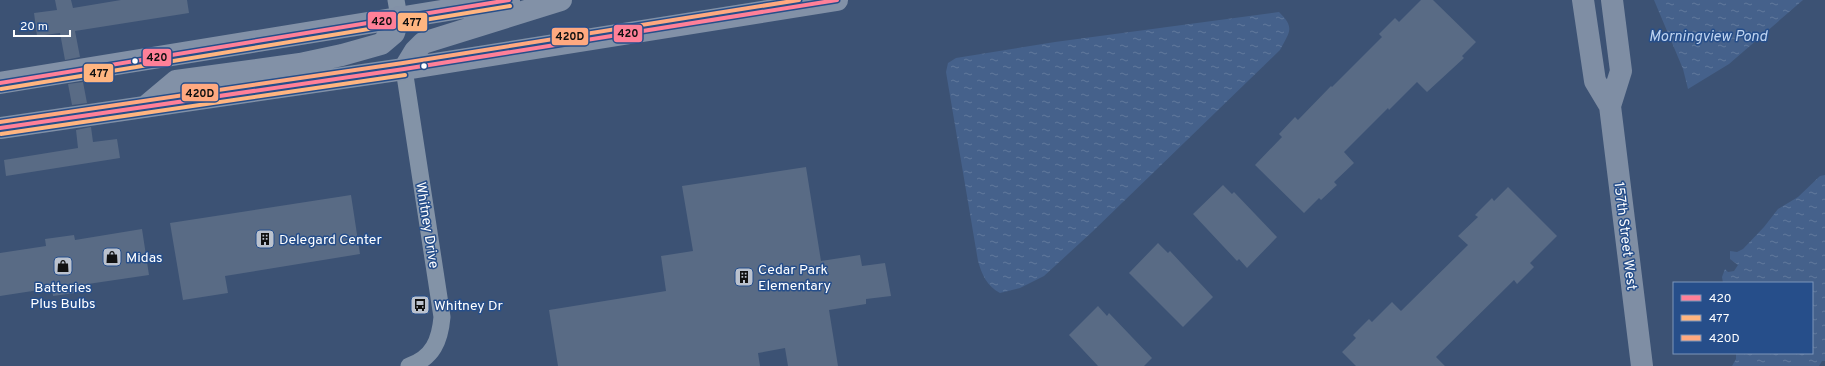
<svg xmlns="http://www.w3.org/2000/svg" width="1825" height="366" font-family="Overpass,sans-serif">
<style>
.water{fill:url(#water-ripples)}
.building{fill:#596b85}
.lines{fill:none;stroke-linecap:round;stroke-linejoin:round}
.street{stroke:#8393a7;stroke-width:17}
.secondary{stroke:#7f8ea4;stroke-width:22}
.primary{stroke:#8291a7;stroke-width:22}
.bus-1-casing{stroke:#264e8a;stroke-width:7}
.bus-2-casing{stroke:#264e8a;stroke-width:7}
.bus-3-casing{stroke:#264e8a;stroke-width:7}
.bus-1{stroke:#ff8098;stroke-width:4}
.bus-2{stroke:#ffb580;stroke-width:4}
.bus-3{stroke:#ffa980;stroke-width:4}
.bus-dot{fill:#fff;stroke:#264e8a;stroke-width:1.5}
.labels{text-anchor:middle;stroke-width:3;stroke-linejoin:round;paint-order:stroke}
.street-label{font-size:14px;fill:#fff;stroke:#264e8a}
.poi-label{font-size:14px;fill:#fff;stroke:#264e8a;text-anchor:start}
.water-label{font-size:15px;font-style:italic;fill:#bfd4f1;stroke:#264e8a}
.line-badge{stroke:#264e8a;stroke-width:1.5}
.pale-badge-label{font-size:11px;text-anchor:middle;font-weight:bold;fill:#111}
</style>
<defs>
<pattern id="water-ripples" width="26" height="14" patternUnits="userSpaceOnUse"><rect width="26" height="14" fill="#45618b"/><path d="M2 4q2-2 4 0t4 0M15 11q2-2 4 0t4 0" fill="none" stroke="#61799c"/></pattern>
</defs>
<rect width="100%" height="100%" fill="#3c5274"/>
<path class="water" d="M1654 0H1803L1729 64 1688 89 1683 69Z
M1279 12C1295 28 1290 31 1280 50L1092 232 1044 276 1020 288 1000 293C987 286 982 275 978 261L946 72 948 63 956 58 1055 42Z
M1825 175V361H1822L1819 366H1732L1736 359V353H1812V283H1723L1722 277 1725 269 1728 272 1734 271 1738 265 1730 259V251L1737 252 1743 249 1764 227 1778 209 1798 197 1820 176Z"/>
<path class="building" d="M55 0H71L73 8 121 0H187L189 13 75 31 80 57 65 60 60 33 37 36 34 13 57 10Z
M1421 0H1433L1476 42 1462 56 1464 58 1427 92 1417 82 1389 110 1388 108 1344 152 1354 163 1334 182 1337 185 1321 200 1319 198 1304 213 1255 165 1282 137 1279 134 1295 117 1298 120 1331 86 1332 87 1382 37 1379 34 1395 18 1399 22Z
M83 82 87 103 72 105 68 84Z
M91 127 93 142 117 139 120 158 6 176 4 160 78 148 76 130Z
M806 167 821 261 860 255 862 266 885 263 891 296 866 299V304L829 310 838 366H788L785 348 758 353 760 366H558L549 310 666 291 661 256 693 251 682 186Z
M1223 185 1232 194 1234 192 1277 237 1247 268 1239 259 1237 261 1193 214Z
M1508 187 1557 236 1530 263 1534 267 1517 284 1514 280 1436 357 1445 366H1356L1342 352 1356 338 1353 335 1369 319 1372 322 1392 302 1401 311 1468 245 1458 236 1478 217 1475 215 1492 198 1494 201Z
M351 195 360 254 225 276 228 293 183 300 170 223Z
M142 229 149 275 81 285 82 292 53 296 52 288 0 296V253L46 246 45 239 74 235 75 240Z
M1158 243 1168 253 1170 251 1213 297 1183 327 1129 273Z
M1098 306 1107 316 1109 313 1152 358 1144 366H1098L1069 335Z"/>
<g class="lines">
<path class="street" d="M396 0 399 17
M404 69 442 317C440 340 433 358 409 366"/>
<path class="secondary" d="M1583 0 1595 81 1610 106 1642 366
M1610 106 1621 71 1612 0"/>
<path class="primary" d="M404 69 415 51 423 43 561 0
M0 83 509 0
M145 107 176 81 300 64 342 55 381 44 394 33 399 17
M0 128 404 69 837 0"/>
<defs>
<path id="bus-1" d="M0 83 509 0
M0 128 404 69 837 0"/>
<path id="bus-2" d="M1 89 510 6
M1 134 405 75"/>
<path id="bus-3" d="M0 122 403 63 799 0"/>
</defs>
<use href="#bus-1" class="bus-1-casing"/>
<use href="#bus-2" class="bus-2-casing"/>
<use href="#bus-3" class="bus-3-casing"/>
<use href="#bus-1" class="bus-1"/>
<use href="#bus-2" class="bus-2"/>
<use href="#bus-3" class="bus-3"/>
</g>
<defs>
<symbol id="building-square" viewBox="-11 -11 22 22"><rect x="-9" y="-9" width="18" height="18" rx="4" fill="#bbc2ce" stroke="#264e8a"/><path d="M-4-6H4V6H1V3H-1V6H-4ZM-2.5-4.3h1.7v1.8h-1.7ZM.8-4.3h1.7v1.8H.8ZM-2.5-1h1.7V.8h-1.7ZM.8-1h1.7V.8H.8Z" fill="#111"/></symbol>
<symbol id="shop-square" viewBox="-11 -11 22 22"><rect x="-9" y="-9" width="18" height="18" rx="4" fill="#bbc2ce" stroke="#264e8a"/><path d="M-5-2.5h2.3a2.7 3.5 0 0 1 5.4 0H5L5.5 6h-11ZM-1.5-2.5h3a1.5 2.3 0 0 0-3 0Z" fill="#111"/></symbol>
<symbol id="bus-square" viewBox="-11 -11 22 22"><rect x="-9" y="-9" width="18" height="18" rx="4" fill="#bbc2ce" stroke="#264e8a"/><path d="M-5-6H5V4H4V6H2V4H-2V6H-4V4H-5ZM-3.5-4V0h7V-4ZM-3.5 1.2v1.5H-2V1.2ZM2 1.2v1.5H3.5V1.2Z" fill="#111"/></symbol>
</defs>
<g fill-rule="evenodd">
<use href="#building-square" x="254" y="228" width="22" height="22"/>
<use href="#shop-square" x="101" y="246" width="22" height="22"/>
<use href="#shop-square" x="52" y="255" width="22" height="22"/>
<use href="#building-square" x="733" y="266" width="22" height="22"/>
<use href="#bus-square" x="409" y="294" width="22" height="22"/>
</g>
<g class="bus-dot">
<circle cx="135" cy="61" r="3.5"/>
<circle cx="424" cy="66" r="3.5"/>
</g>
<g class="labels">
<g class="street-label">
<text transform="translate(428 225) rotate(81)" y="5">Whitney Drive</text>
<text transform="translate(1626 236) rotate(83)" y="5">157th Street West</text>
</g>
<g class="poi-label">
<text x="279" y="244">Delegard Center</text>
<text x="126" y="262">Midas</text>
<text x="758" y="274">Cedar Park<tspan x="758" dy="16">Elementary</tspan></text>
<text x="63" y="292" text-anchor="middle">Batteries<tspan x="63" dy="16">Plus Bulbs</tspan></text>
<text x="434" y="310">Whitney Dr</text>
</g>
<g class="water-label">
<text x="1708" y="41">Morningview Pond</text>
</g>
</g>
<g class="line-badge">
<rect x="367" y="11" width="30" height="19" rx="4" fill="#ff8098"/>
<rect x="397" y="12" width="31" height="20" rx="4" fill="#ffb580"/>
<rect x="613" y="24" width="30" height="19" rx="4" fill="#ff8098"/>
<rect x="551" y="27" width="38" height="19" rx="4" fill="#ffa980"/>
<rect x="142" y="48" width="30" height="19" rx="4" fill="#ff8098"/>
<rect x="83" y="63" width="31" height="20" rx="4" fill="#ffb580"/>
<rect x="181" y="83" width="38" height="19" rx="4" fill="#ffa980"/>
</g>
<g class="pale-badge-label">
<text x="382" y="25">420</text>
<text x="412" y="26">477</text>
<text x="628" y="37">420</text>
<text x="570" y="40">420D</text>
<text x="157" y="61">420</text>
<text x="99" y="77">477</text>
<text x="200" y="97">420D</text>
</g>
<rect x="1673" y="282" width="140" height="72" fill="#264e8a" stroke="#7d95b9"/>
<rect x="1681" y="295" width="20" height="6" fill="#ff8098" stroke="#7d95b9"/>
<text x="1709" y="302" font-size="12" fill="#ffffff">420</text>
<rect x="1681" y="315" width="20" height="6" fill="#ffb580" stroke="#7d95b9"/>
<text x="1709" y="322" font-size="12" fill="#ffffff">477</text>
<rect x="1681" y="335" width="20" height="6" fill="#ffa980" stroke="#7d95b9"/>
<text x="1709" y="342" font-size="12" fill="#ffffff">420D</text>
<path d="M14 30v6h56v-6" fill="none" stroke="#ffffff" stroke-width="2"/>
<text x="20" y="30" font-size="12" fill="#ffffff" stroke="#264e8a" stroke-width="3" paint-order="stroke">20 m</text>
</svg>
